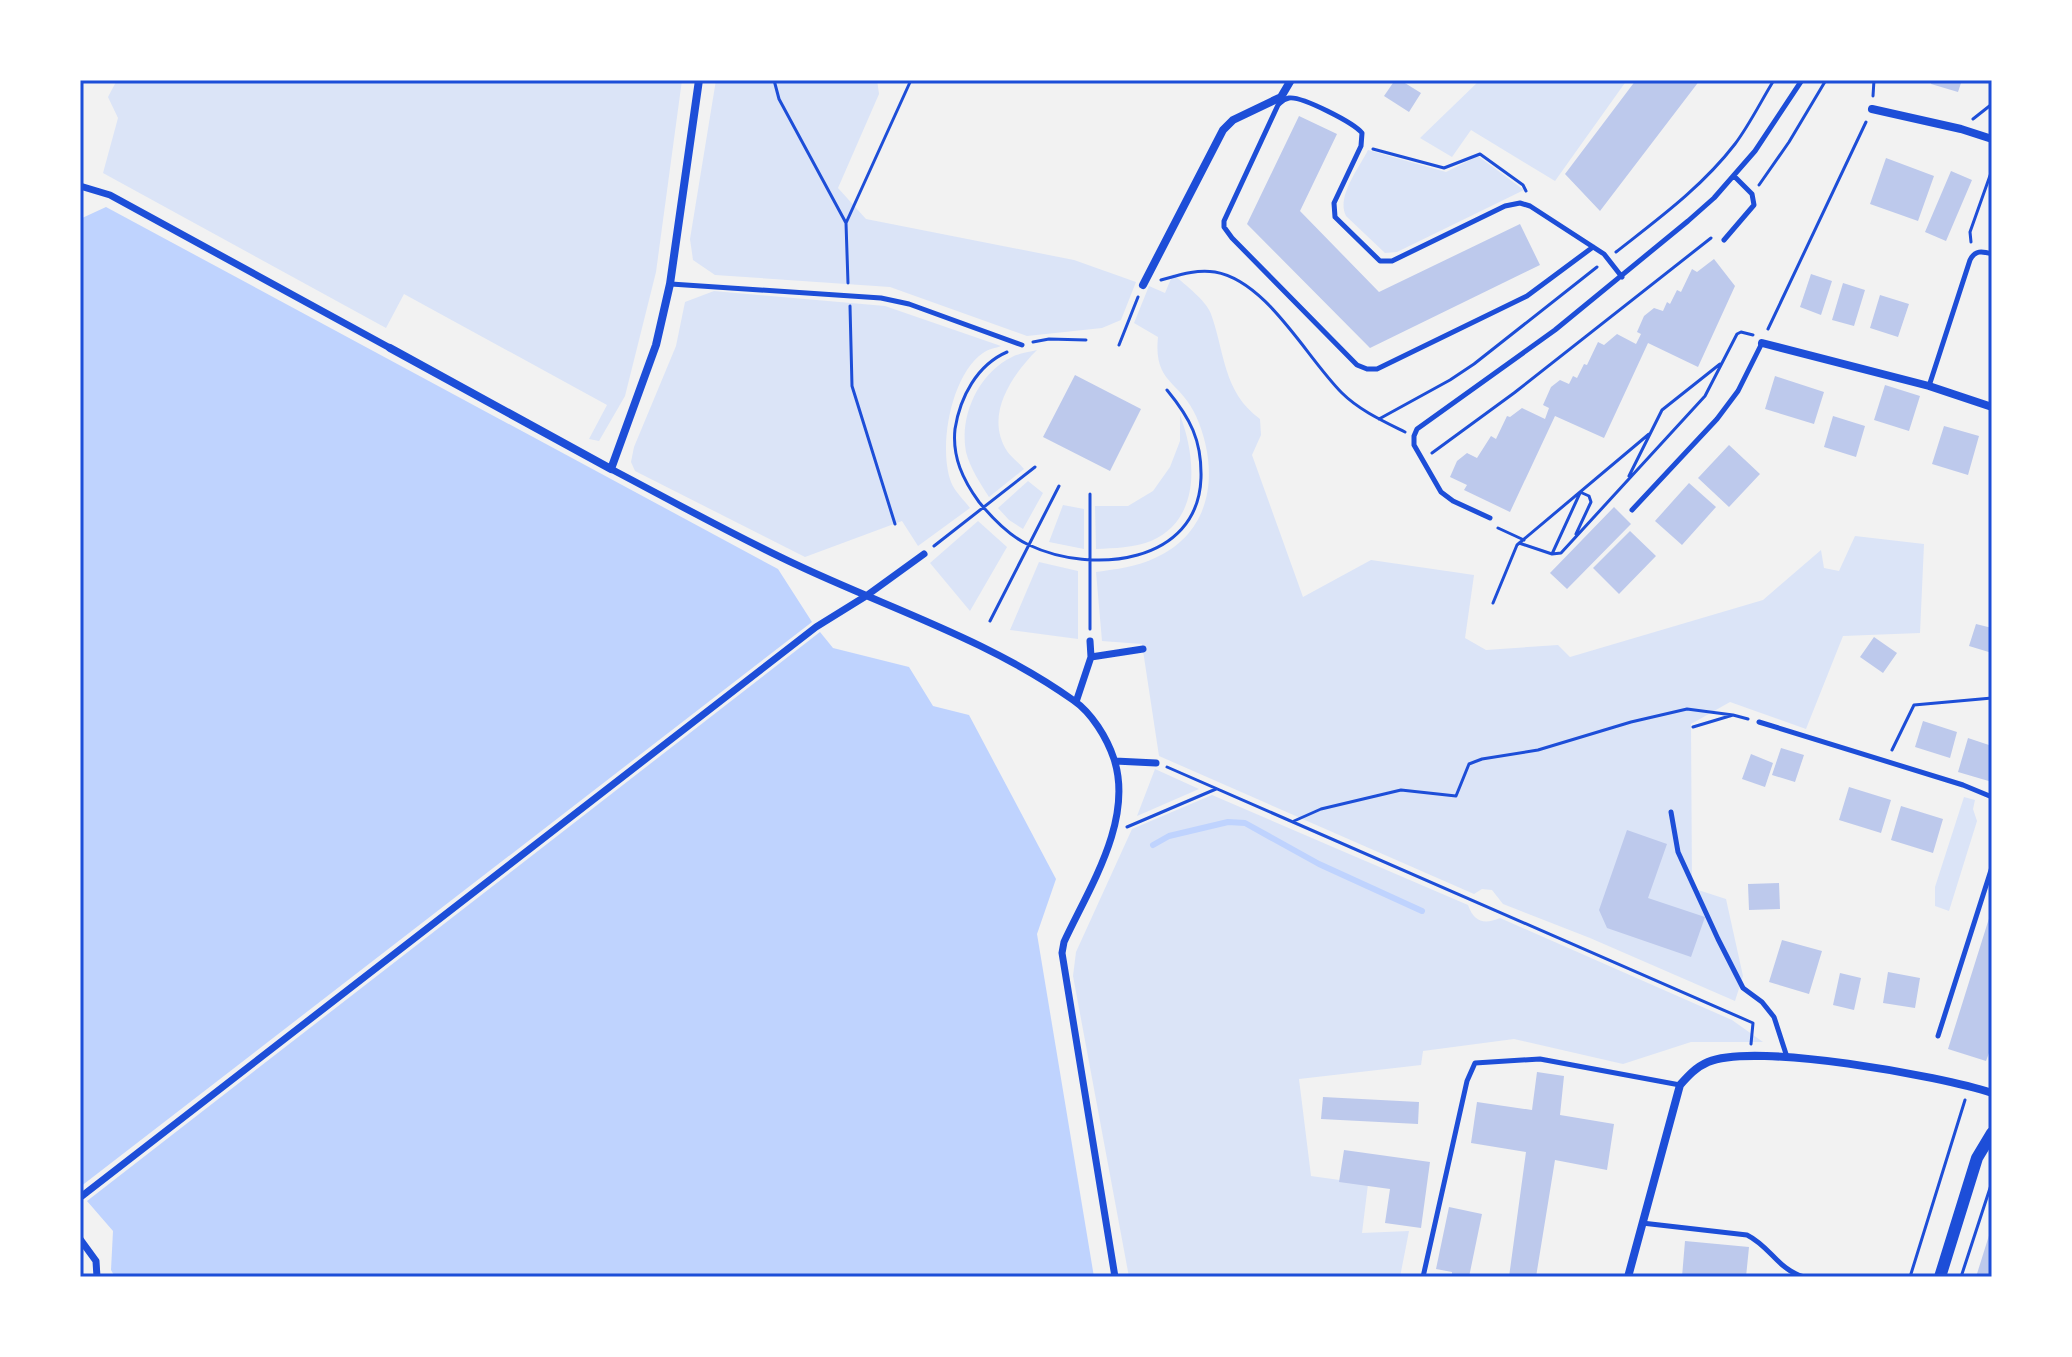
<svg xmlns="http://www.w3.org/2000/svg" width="2072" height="1357" font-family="'Source Sans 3',sans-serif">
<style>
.green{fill:#dbe4f7}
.water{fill:#bfd3fe}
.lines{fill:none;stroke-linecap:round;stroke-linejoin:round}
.stream{stroke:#bfd3fe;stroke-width:6}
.building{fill:#bdc9ec}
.path{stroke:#1d4ed8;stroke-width:3}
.service{stroke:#1d4ed8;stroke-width:5}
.pedestrian{stroke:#1d4ed8;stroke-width:7}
.minor{stroke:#1d4ed8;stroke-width:8}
.tertiary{stroke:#1d4ed8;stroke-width:12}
.neatline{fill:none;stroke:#1d4ed8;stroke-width:3}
</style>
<rect width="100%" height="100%" fill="#f2f2f2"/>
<path class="green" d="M117 80H650L655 82 656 80H682L656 272 625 396 599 441 589 439 607 405 404 294 386 328 103 173 118 118 108 97Z
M716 80H877L879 94 838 188 866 219 1074 260 1136 282 1121 320 1102 328 1027 336 890 287 715 275 693 260 690 239Z
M1480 80H1627L1555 181 1471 130 1452 157 1420 138Z
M1368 150 1446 172 1478 156 1524 190 1397 252 1385 253 1346 216C1336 197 1359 168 1368 150Z
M1173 274C1185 285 1206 300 1211 314 1225 353 1223 392 1260 419L1261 435 1252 455 1303 597 1371 560 1474 575 1465 638 1486 650 1558 645 1570 657 1763 600 1821 550 1824 568 1839 571 1855 536 1924 544 1920 633 1843 636 1806 729 1730 702 1691 724 1692 888 1726 899 1743 976 1735 1001 1590 938 1503 904 1492 890 1482 889 1474 894 1159 756 1142 644 1102 641 1096 572C1116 569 1137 567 1155 558 1213 532 1220 470 1196 416 1181 381 1153 384 1158 337L1134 323 1149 286 1165 293Z
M714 291 885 306 1001 346C996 348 988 349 983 353 951 375 938 447 951 482 955 492 964 500 970 508L918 546 902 521 805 557 635 471 631 462 634 447 676 346 685 302Z
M1037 350C1012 375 984 415 1007 451 1011 457 1019 463 1024 469L989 497C980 483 970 468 966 452 959 415 979 373 1012 357 1020 353 1029 352 1037 350Z
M1180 415C1196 457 1202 519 1151 541 1134 548 1114 548 1096 549L1095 506H1128L1153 491 1170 467 1180 441Z
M1028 481 1043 493 1023 529 1009 520 998 508Z
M1063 505 1084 509V549L1049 542Z
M978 521 1007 547 970 611 930 563Z
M1039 562 1078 571V639L1010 630Z
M1155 769 1199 789 1137 816Z
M1212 795 1468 905C1474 922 1484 925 1500 918L1732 1020 1763 1042H1691L1623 1064 1514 1039 1423 1051 1421 1065 1299 1079 1311 1176 1368 1184 1362 1233 1409 1231 1400 1277H1129L1073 976 1076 952 1132 829Z
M1964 797 1975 800 1973 809 1977 821 1949 911 1935 906V887Z"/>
<path class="water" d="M106 207 778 569 812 622 80 1187V219Z
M820 632 833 648 909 667 933 706 969 715 1056 879 1037 934 1094 1277H115L111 1270 113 1231 87 1201Z"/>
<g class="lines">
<path class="stream" d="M1153 845 1169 836 1228 822 1245 823 1319 864 1422 911"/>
</g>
<path class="building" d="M1395 80H1400L1421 93 1409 112 1384 96Z
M1636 80H1700L1600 211 1565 174Z
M1932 80H1962L1958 92 1931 84Z
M1299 116 1337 134 1300 211 1379 292 1520 224 1540 265 1370 348 1247 224Z
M1886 158 1934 176 1918 221 1870 204Z
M1951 171 1972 180 1946 241 1925 232Z
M1714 259 1735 286 1698 367 1648 343 1604 438 1555 416 1510 512 1464 490 1467 485 1450 477 1457 461 1467 453 1477 458 1491 436 1496 439 1507 416 1510 417 1522 408 1545 419 1549 408 1543 405 1551 387 1560 380 1569 384 1573 376 1577 378 1584 364 1587 365 1598 342 1604 345 1617 334 1636 344 1641 334 1637 332 1644 316 1654 308 1663 311 1667 302 1670 304 1677 290 1681 292 1692 269 1697 272Z
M1811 274 1832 281 1821 315 1800 307Z
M1843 283 1865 290 1854 326 1832 320Z
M1880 295 1909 304 1898 337 1870 328Z
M1075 375 1141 409 1110 471 1043 437Z
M1775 376 1824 392 1814 424 1765 409Z
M1885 385 1920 396 1909 431 1874 420Z
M1833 416 1865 426 1856 457 1824 447Z
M1944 426 1979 436 1968 475 1932 464Z
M1729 445 1760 474 1729 507 1698 478Z
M1689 483 1716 507 1682 545 1655 521Z
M1614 507 1631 524 1567 589 1550 573Z
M1630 531 1656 556 1619 594 1593 568Z
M1976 624 1992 628V653L1969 646Z
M1874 637 1897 653 1883 673 1860 657Z
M1923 721 1957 732 1950 758 1915 747Z
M1968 738 1992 746V782L1958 772Z
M1781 748 1804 755 1795 782 1772 775Z
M1751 754 1773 763 1765 787 1742 779Z
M1849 787 1891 800 1881 833 1839 820Z
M1901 806 1943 819 1933 853 1891 840Z
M1627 830 1667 844 1648 898 1705 917 1691 957 1607 928 1599 910Z
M1779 883 1780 909 1749 910 1748 884Z
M1991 912 1992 1045 1986 1061 1948 1049Z
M1782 940 1822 951 1809 994 1769 982Z
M1888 972 1920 978 1915 1008 1883 1003Z
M1840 973 1861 978 1854 1010 1833 1005Z
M1537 1072 1564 1076 1560 1115 1614 1124 1607 1170 1555 1160 1536 1277H1509L1526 1152 1471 1143 1477 1102 1532 1110Z
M1323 1097 1419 1102 1418 1124 1321 1119Z
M1344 1150 1430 1162 1421 1228 1385 1223 1390 1189 1339 1182Z
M1449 1207 1482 1214 1469 1277H1452V1272L1436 1269Z
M1991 1229 1992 1277H1976Z
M1685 1241 1749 1247 1746 1277H1682Z"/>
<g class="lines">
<path class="path" d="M774 80 779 99 846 223 848 283
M1873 96 1874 80
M1973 119 1992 104
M1373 149 1444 168 1480 154 1523 185 1526 191
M1759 185 1789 142 1826 80
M846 223 911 80
M1971 242 1970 232 1992 170
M1616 252C1658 219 1702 187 1735 144 1750 124 1761 101 1774 80
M1161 280C1179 275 1196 269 1215 272 1267 281 1306 357 1342 393 1359 410 1383 421 1405 432
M850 306 852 386 895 524
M1768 329 1866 122
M1033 342 1049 339 1086 340
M1119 345 1138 297
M1007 352C977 365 960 397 955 429 952 457 963 480 979 502 993 519 1009 536 1029 545 1092 575 1198 564 1201 478 1202 440 1190 418 1167 390
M1379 419 1450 380 1474 364 1597 267
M1432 453 1514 393 1711 238
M1629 476 1662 410 1720 364
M1498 528 1524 540
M1576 534 1591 502 1589 496 1580 492
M1519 543 1552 554 1561 553 1705 396 1737 334 1741 332 1753 335
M934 546 1035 467
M1552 554 1580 493
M1493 603 1517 545 1649 434
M990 621 1059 486
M1090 629V494
M1693 727 1733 715 1748 719
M1892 750 1914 705 1992 698
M1167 767 1753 1023 1751 1044
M1294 821 1321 809 1401 790 1456 796 1469 764 1482 759 1538 750 1631 722 1687 709 1733 715
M1127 827 1216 789
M1910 1277 1965 1100
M1961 1277 1992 1182"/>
<path class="service" d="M1724 240 1754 205 1752 194 1734 176
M1593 247 1527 296 1377 369H1367L1357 365 1232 238 1224 227V221L1278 105C1282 101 1283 99 1289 98 1302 96 1354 123 1362 133L1361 146 1334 203 1335 217 1380 261H1392L1505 206 1520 203 1530 206 1604 254 1622 277
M671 284 881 298 909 304 1022 345
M1929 386 1970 260C1975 250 1982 251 1992 254
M1632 510 1717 419 1738 391 1762 343
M1490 518 1453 501 1441 492 1414 445V436L1417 429 1555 330 1688 221 1714 198 1755 151 1802 80
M1759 722 1963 785 1992 797
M1671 812 1678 852 1718 939 1743 988 1762 1002 1774 1017 1787 1057
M1938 1036 1992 867
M1642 1223 1747 1235C1771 1247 1777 1269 1804 1277
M1423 1277 1467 1081 1475 1063 1540 1059 1680 1085"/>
<path class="pedestrian" d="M80 186 110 195 390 348
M611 469C672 501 733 535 795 564 888 608 989 640 1073 700 1092 713 1107 738 1114 759 1134 820 1089 888 1064 942L1062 953 1115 1277
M1091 657 1143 649
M1076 702 1091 657 1090 641
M1115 761 1156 763
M82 1196 816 627 866 596 924 554
M80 1239 96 1261 97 1277"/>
<path class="minor" d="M1872 109 1961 129 1992 139
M1143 285 1223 130 1233 120 1281 97 1291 80
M1762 343 1929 386 1992 407
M390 348 611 469 656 345 670 284 699 80
M1628 1277 1680 1085C1688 1076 1696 1067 1708 1062 1754 1042 1941 1076 1992 1093"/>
<path class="tertiary" d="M1940 1277 1977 1158 1992 1133"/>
</g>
<rect width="2072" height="1357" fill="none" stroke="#ffffff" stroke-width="164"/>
<rect x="82" y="82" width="1908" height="1193" class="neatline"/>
</svg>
